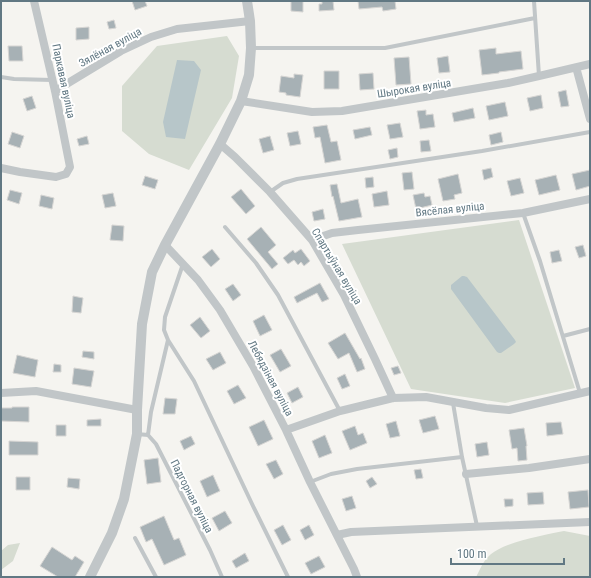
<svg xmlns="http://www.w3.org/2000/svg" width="591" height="578" font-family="'Roboto Condensed',sans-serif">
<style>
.green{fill:#d6dcd1}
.water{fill:#b7c6c9}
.building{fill:#a7b1b5;stroke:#d6d5d3}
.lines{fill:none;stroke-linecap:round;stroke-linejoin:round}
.service{stroke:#c1c6c8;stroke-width:4}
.minor{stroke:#c1c6c8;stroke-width:8}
.tertiary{stroke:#c1c6c8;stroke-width:10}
.labels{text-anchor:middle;stroke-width:4;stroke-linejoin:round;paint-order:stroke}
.street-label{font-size:11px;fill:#617883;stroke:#fff}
</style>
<rect width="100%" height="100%" fill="#f5f4f0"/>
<path class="green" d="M227 36 239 56 232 98 189 170 149 154 122 131V86L157 46Z
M519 220 575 388 505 403 411 389 342 244Z
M564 531 590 536V577H476C480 570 483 561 489 556 502 542 545 535 564 531Z
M20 543 13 561 1 570V551L8 545Z"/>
<path class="water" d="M177 60 194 61 201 70 185 139 166 137 163 122Z
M462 276H464L467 277 515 340 516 342 514 344 501 353H499L497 352 451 289V285Z"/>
<path class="building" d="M132 1H145L147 6 135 10Z
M291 1H303V12L291 11Z
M322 1H333L334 10 319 11V4H322Z
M358 1H395L396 9 383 11 382 7 359 9Z
M114 20 116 28 109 29 107 22Z
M89 27V39L76 40V28Z
M8 46H22L23 61H9Z
M496 48V54L521 51 523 69 499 72V73L482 75 479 50Z
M448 56 450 72 439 73 437 58Z
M409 57 411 84 396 85 394 58Z
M324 71H339V89H324Z
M373 73 374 89 360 90 359 74Z
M294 74 303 75 300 97 286 95V93L279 92 281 76 294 78Z
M566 90 569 106 561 107 558 92Z
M541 95 543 108 530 111 527 98Z
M32 96 36 108 27 111 23 99Z
M505 102 508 116 489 120 486 106Z
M473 108 475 118 454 122 452 113Z
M426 110V115L433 114 435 127 420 129 417 111Z
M400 123 403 137 390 139 387 125Z
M327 125 331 142 337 141 341 160 325 163 320 137 315 138 313 127Z
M370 127 372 135 355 139 353 130Z
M298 131 301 144 290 146 287 133Z
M12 132 24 136 20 148 8 144Z
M501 132 503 142 491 145 489 135Z
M87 136 89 144 79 146 77 139Z
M270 136 274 150 263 153 259 139Z
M429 140 431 151 421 152 420 141Z
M397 148 398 157 390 159 388 150Z
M491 168 493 177 484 180 482 170Z
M590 170V186L576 190 572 174Z
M412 172 414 189 404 190 402 173Z
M458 174 462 193 454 195 455 199 443 201 438 179Z
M556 175 560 190 539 195 535 180Z
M145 176 158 180 155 189 142 185Z
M373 177 374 187 366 188 365 178Z
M520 178 524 193 511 196 507 181Z
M337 184 341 203 358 199 362 217 339 221 333 196 332 197 330 185Z
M241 189 255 206 246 214 231 197Z
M10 190 22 193 19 204 7 200Z
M387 191 389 205 374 207 372 194Z
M113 193 116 206 105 208 102 195Z
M424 193 425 197 430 196 432 205 416 209 413 195Z
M41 195 54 198 52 209 39 206Z
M323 209 325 219 314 221 312 212Z
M112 225 124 226 123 241 110 240Z
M261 227 276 245 268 252 278 264 272 269 247 239Z
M583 245 586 256 579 258 575 247Z
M212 249 220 259 211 267 202 257Z
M301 249 310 261 304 266 301 262 298 265 294 260 288 264 283 258 293 250 295 253Z
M559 250 562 261 552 263 550 252Z
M320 283 329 299 322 302 317 293 297 303 294 297Z
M233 284 241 295 233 301 225 289Z
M73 296 83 298 81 313 72 312Z
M264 315 272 330 260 336 253 321Z
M200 317 210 331 201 338 190 325Z
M345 333 360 359 361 358 365 369 357 372 349 353 338 359 328 343Z
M281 349 291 366 280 372 270 355Z
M83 351 94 352V359L82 357Z
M220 352 226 363 213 370 206 359Z
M17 355 38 360 35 377 13 373Z
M54 364 61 365V372H53Z
M398 366 401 373 394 375 391 368Z
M74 368 94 371 91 387 72 384Z
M345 374 350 386 342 389 337 378Z
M238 385 246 398 234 404 227 391Z
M298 387 303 397 292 403 287 393Z
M165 398 177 399 175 414H163Z
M12 407H29V422L1 421V408H12Z
M435 416 439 429 423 433 419 420Z
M101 419V426H87V420Z
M264 420 273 439 258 446 249 427Z
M396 421 400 436 390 438 386 424Z
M561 422 563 434 547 436 546 423Z
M56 425H66V436H56Z
M355 426 358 435 363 433 367 443 350 450 342 431Z
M524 428 527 446H526L527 460 518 461 517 448 512 449 509 430Z
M325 435 332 453 319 458 312 441Z
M191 436 195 444 184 450 180 441Z
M9 441 38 442V455H9Z
M487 442 489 455 477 457 475 444Z
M158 458 161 482 147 484 144 460Z
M276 460 283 474 274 479 266 464Z
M421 469 423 478 416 479 414 470Z
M213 475 220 491 207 497 200 481Z
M16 477H30V490H16Z
M372 477 377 484 370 488 366 481Z
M68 478 80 479 79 489 67 487Z
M588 490 589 507 570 509 568 492Z
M543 492 544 504 528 505 527 493Z
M352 496 356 508 346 511 342 499Z
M504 499H513V506L505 507Z
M225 511 232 523 219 531 212 518Z
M164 516 174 540 179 538 186 555 164 565 152 539 146 542 140 527Z
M283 525 291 540 282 545 274 530Z
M309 525 314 535 305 540 300 530Z
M52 547 72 560 75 556 84 562 75 577H58L40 566Z
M245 553 249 561 236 568 232 561Z
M319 556 325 567 311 574 305 563Z"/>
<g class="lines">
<path class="service" d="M534 1 539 76
M251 48H385L535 18
M1 77 14 79 52 80
M270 192 283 183 297 179 482 151 590 132
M523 213 540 261 580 393
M225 227 256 263 278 295 340 411
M183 264 165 317 164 330 168 340 194 381 253 506 288 577
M563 336 590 329
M453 403 462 457 477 526
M137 434 148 435 156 444 210 550 222 577
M148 435 151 412 168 340
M310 482 331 474 357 469 462 457
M135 538 156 577"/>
<path class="minor" d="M576 67 590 119
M55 91 121 51 151 37 177 29 250 21
M241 101 312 112 342 111 508 83 539 76 590 64
M220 144 235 157 270 192 312 240 344 295 375 359 393 398
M1 168 20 172 56 177 66 174 70 167 55 91 34 1
M312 240 332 233 358 230 523 213 590 199
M165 245 198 280 220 310 253 366 286 430 310 482 354 569 357 577
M1 393 36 391 137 410
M286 430 340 411 393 398 426 397 486 408 509 410 590 391
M466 474 529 468 590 459
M337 535 351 532 590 522"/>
<path class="tertiary" d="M90 577 112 533 124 499 137 434V410L142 324 152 272 165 245 220 144 241 101 249 75 251 48 250 21 247 1"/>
</g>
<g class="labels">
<g class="street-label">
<text transform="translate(110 47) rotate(-29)" y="4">Зялёная вуліца</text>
<text transform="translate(64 81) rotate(78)" y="4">Паркавая вуліца</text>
<text transform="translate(414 88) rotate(-9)" y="4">Шырокая вуліца</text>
<text transform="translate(450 209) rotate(-6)" y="4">Вясёлая вуліца</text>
<text transform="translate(337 266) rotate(59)" y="4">Спартыўная вуліца</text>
<text transform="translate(271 378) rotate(62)" y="4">Лебядзіная вуліца</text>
<text transform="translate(192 496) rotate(63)" y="4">Падгорная вуліца</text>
</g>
</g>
<rect width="591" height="578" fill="none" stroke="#617883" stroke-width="4"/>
<path d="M451 558v6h113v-6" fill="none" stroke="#617883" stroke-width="2"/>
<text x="457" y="558" font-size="12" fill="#617883" stroke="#ffffff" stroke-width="3" paint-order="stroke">100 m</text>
</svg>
